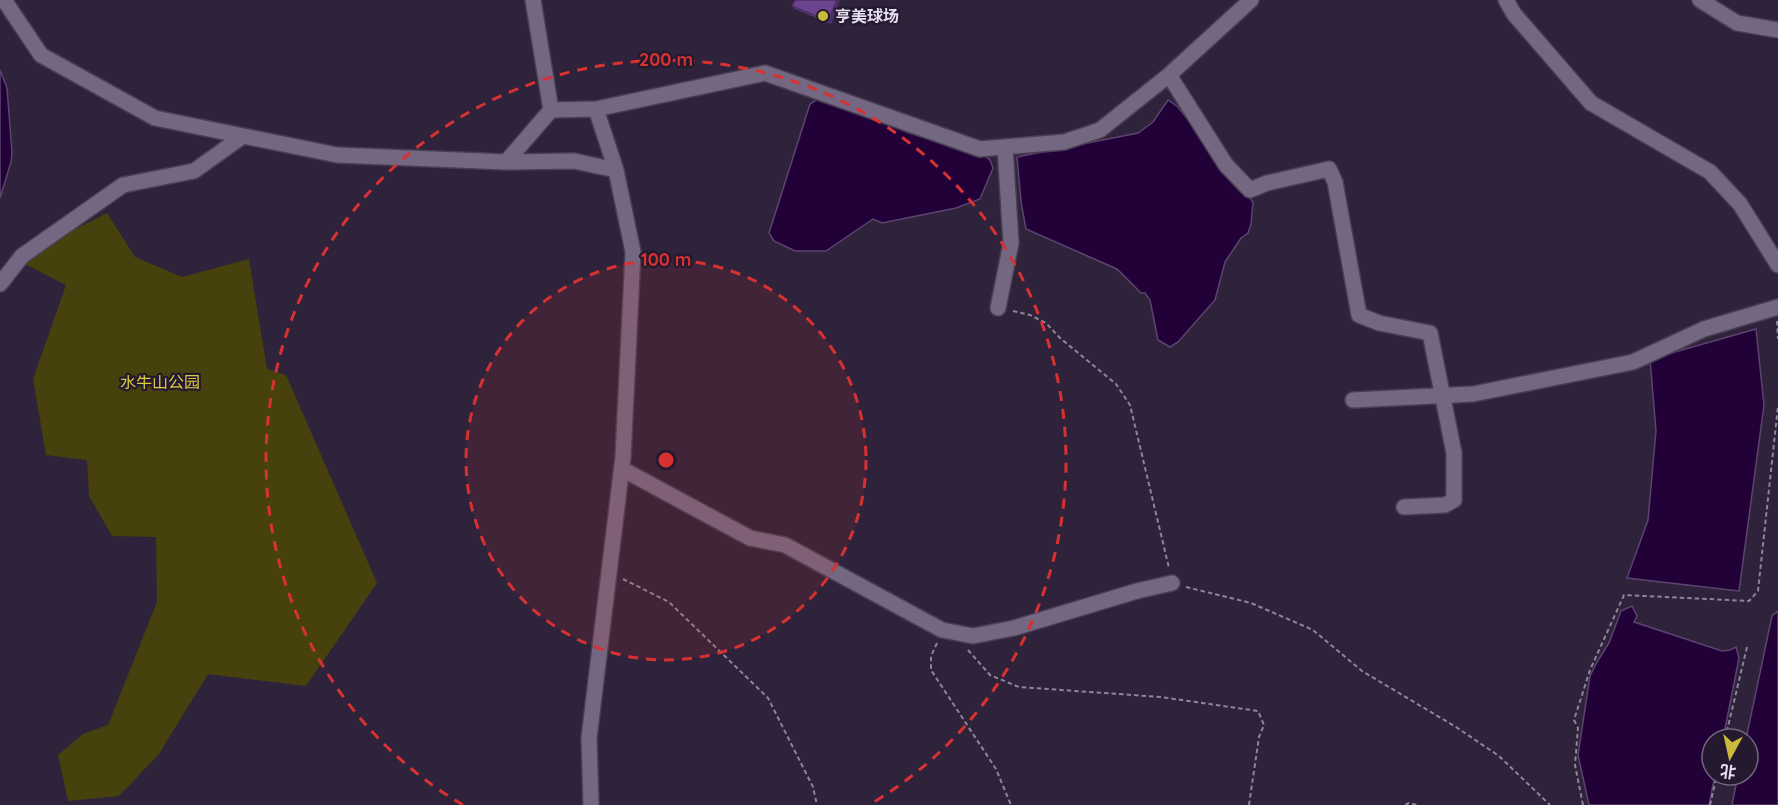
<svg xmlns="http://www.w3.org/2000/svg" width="1778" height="805" font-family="Quicksand,'Noto Sans SC',sans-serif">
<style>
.green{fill:#47410d}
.water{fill:#220138;stroke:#5d446f;stroke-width:1.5}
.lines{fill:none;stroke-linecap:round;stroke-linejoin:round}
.minor-casing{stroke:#483e52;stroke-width:18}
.path{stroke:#8e8599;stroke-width:2;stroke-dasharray:4.5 3;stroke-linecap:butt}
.minor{stroke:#736781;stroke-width:15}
.wall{fill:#5c3a7b}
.shaded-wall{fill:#4b2f64}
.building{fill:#6b438f;stroke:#4b2f64;stroke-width:1.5}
.ring{fill:none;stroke:#d73132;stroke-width:3;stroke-dasharray:10 8}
.poi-dot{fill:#caba3a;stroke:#24192f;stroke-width:2}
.labels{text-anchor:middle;stroke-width:4.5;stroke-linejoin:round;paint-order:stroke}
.poi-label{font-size:16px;font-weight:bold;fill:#e6dfef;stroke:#24192f;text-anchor:start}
.park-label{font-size:16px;fill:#dbca3d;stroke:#24192f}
.centre{fill:#d73132;stroke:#24192f;stroke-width:3}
.ring-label{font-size:18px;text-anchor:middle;font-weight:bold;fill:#d73132;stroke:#24192f;stroke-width:4.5;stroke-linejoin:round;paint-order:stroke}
</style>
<rect width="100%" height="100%" fill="#2e233a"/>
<path class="green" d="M107 213 135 257 182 277 249 259 267 369 286 375 377 583 306 686 208 674 159 754 119 796 68 801 58 755 83 734 108 725 157 602 156 537 112 536 89 496 87 460 46 455 33 379 66 285 25 264 68 233Z"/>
<path class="water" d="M0 70 7 88 12 152 11 162 0 198Z
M821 97 909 133 984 155 990 160 993 168 980 199 956 208 882 223 873 219 826 251H795L774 241 769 233 810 104Z
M1168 100 1178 107 1253 202 1251 224 1248 233 1241 238 1225 262 1215 300 1178 342 1170 347 1158 340 1150 300 1145 293H1141L1117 269 1026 229 1021 202 1017 157 1138 133 1153 122Z
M1756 329 1764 405 1739 591 1627 578 1648 520 1656 431 1650 359Z
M1632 606 1637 616 1634 622 1722 651 1730 650 1736 647 1739 658 1723 739H1712V775H1715L1709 805H1589L1578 755 1590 676 1597 662 1609 643 1621 611Z
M1778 611V805H1732L1738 775H1748V739H1746L1772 616Z"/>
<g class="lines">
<defs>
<path id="minor" d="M4 0 41 55 155 118 337 155 506 162 574 161 616 170
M533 0 551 110
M1506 0 1514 14 1591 103 1710 172 1740 204 1778 265
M1700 0 1737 23 1778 30
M1169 75 1226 165 1250 190 1267 183 1329 169 1335 182 1359 315 1379 323 1430 333 1454 453V500L1445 505 1404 507
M506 162 551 110 596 109 765 73 980 149 1064 142 1100 130 1169 75 1251 0
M0 284 22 256 123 185 194 171 243 136
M998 308 1011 243 1005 147
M1353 400 1473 394 1633 362 1704 329 1778 307
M622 469 750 538 785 545 942 630 973 636 1014 628 1137 591 1172 583
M591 805 589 738 623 457 633 252 616 170 596 109"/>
</defs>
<use href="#minor" class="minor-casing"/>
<path class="path" d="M1013 311 1030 315 1046 323 1060 338 1116 384 1130 405 1169 568
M1777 321 1778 339
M623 579 669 602 768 698 813 787 817 805
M1186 587 1251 603 1313 630 1362 671 1456 727 1499 756 1550 805
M937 643 931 656V670L996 769 1011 805
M968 650 990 675 1019 687 1161 697 1258 711 1264 725 1259 737 1249 805
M1725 739 1747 647
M1405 805 1409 803 1418 805
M1583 805 1575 765 1578 728 1574 720 1590 670 1624 595 1749 601 1758 591 1778 406
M1710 805 1717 775"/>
<use href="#minor" class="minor"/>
</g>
<path class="wall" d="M840 0 831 24 795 9 792 6Z"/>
<path class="shaded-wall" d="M837 0H840L831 24 828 21Z"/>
<path class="building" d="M795 0H837L828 21 792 6Z"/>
<circle cx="666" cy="460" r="200" fill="#d73132" fill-opacity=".12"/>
<g class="ring">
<circle cx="666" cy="460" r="200"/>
<path d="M463 805A400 400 0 1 1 869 805"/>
</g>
<circle class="poi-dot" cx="823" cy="16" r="6"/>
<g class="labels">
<g class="poi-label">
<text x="835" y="22">亨美球场</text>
</g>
<g class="park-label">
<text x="160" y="388">水牛山公园</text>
</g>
</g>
<circle cx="666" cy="460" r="9" class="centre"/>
<g class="ring-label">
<text x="666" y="66">200 m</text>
<text x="666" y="266">100 m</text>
</g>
<g transform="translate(1730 757) rotate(188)"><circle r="28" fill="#24192f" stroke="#72687c" stroke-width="1.5"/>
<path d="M0-4.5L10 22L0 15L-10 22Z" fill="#caba3a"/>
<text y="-9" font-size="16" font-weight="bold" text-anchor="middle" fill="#e6dfef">北</text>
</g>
</svg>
